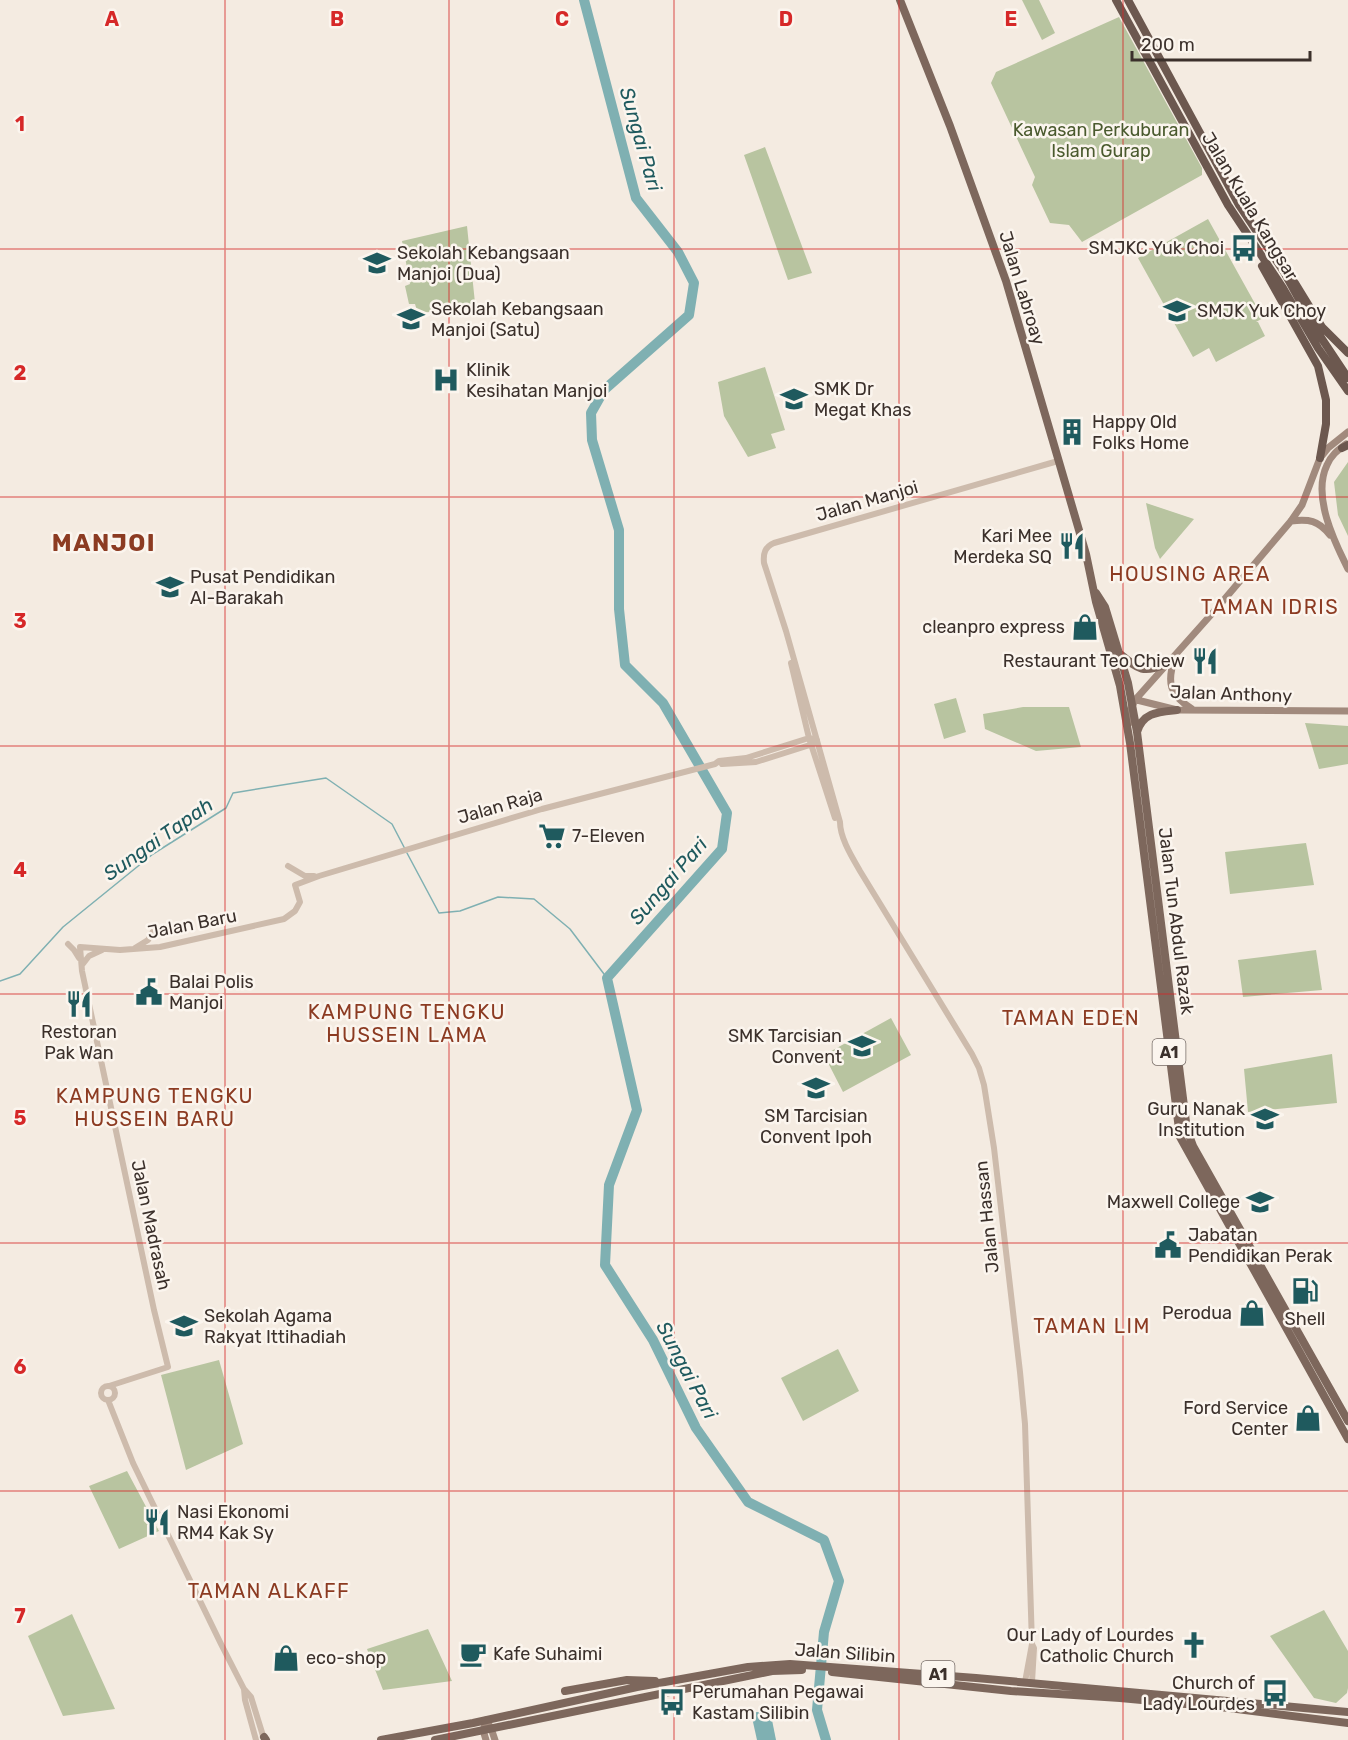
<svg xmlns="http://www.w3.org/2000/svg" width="1348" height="1740" font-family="Rubik,sans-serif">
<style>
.green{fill:#b8c4a0}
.water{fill:#7fb0b2}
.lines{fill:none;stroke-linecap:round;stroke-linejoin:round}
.stream{stroke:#7fb0b2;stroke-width:1.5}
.river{stroke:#7fb0b2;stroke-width:10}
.tertiary{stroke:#cdbbac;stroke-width:6}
.secondary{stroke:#a18a7d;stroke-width:7}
.primary{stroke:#7d675c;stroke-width:8}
.trunk{stroke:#6c584f;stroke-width:8}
.grid{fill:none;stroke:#d62828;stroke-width:1.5;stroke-opacity:0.55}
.labels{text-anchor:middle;stroke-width:5;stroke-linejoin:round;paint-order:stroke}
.shield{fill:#fbf5ee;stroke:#756b66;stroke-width:1.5}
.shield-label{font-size:16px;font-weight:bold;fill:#3b302b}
.park-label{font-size:18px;fill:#4a5a2e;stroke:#fbf5ee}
.street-label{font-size:18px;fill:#3b302b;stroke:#fbf5ee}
.poi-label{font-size:18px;fill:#3b302b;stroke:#fbf5ee;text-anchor:start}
.water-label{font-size:20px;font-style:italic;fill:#1f5a5e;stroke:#fbf5ee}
.neighbourhood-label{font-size:20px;letter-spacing:1.5px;fill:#8c3b22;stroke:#fbf5ee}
.district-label{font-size:24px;font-weight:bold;letter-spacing:1.5px;fill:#8c3b22;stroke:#fbf5ee}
.grid-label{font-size:20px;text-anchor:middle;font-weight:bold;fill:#d62828;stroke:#fbf5ee;stroke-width:5;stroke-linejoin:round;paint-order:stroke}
</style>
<rect width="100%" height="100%" fill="#f4ebe1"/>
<path class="green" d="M1022 0H1039L1055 33 1042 40Z
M1119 17 1202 168V175L1082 242 1069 225 1050 223 1032 185 1035 177 991 83 996 72Z
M765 147 812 273 788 280 744 155Z
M1208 219 1263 318 1256 322H1258L1265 336 1216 362 1209 348 1193 357 1138 258Z
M467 226 475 303 418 314 415 304H409L405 286 410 284 402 241Z
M765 367 785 430 771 434 776 448 748 457 724 416 718 382Z
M1348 462V536L1338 515 1334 482Z
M1146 503 1194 519 1160 559 1155 548Z
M956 698 966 732 944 739 934 704Z
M1023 707H1069L1081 747 1036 751 985 729 983 714Z
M1305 723 1348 726V764L1319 769Z
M1306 843 1314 885 1230 894 1225 852Z
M1316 950 1322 990 1243 997 1238 960Z
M891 1018 911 1055 843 1092 824 1055Z
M1332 1054 1337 1103 1248 1112 1244 1069Z
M838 1349 859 1391 803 1421 781 1378Z
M219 1360 243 1444 186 1470 161 1375Z
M127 1471 159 1531 119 1549 89 1486Z
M1324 1610 1348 1651V1688L1347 1693 1336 1703 1314 1698 1270 1636Z
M72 1614 115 1709 63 1716 28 1636Z
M428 1629 452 1681 383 1690 367 1649Z"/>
<path class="water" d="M770 1710 776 1740H757L751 1713Z"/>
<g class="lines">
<path class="stream" d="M407 853 439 913 460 911 498 897 534 899 570 929 607 978
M0 981 20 974 63 927 153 854 226 808 233 793 326 778 392 824 405 849"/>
<path class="river" d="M584 0 636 198 678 252 694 283 689 315 604 390 591 413 592 440 619 530V609L625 665 663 703 727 813 722 849 607 978 637 1110 609 1185 605 1265 653 1340 696 1428 748 1502 824 1540 839 1581 824 1632 817 1710 826 1740"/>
<path class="tertiary" d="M791 663 809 738 835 818
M722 764 756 762 813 744
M288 866 305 876H314
M68 944 74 950 79 958
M135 948 148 940 155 928
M82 965 89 956 102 950
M109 1386 168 1367 154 1310 82 971 80 947 120 950 160 947 284 919 295 911 300 902 295 885 319 876 542 809 715 764 719 761 746 758 809 738 817 740
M101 1393a7 7 0 1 1 14 0a7 7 0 1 1-14 0Z
M108 1400 133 1463 221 1644 244 1689 251 1697 264 1739
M1025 1682 1032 1644
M1032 1682 1034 1648 1032 1644 1025 1424 1020 1372 994 1148 984 1085 979 1068 972 1054 860 871C852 857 840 838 840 822L786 631 764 563C763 553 765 547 774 543L1058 461
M244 1689 245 1700 256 1740"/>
<path class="secondary" d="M1346 444C1338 450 1331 455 1327 465 1312 496 1334 541 1348 569
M1291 521C1309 519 1318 520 1330 535
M1175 658C1166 683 1170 695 1192 709
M1133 699 1177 710 1348 711
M1129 723 1130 711 1135 700 1217 608 1291 521 1302 505 1320 458 1328 448 1348 432
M486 1720 491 1728 495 1740
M485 1725 483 1730 486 1740"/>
<path class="primary" d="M900 0 950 126 1006 281 1086 554 1096 602 1120 686 1130 743 1180 1137 1348 1439
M1096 593 1105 607 1128 683 1137 732 1187 1130 1193 1146 1348 1421
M1119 653C1138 669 1142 674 1166 664
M1137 732C1143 712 1159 712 1177 710
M832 1672 1011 1691 1120 1698 1229 1708 1348 1723
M565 1691 627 1680 655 1681
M264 1737 266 1740
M381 1740 473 1723 637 1687 748 1667 790 1664 976 1678 1348 1712
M435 1740 772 1671 802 1670"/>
<path class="trunk" d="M1116 0 1228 205 1283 288 1318 348 1348 391
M1128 0 1239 205 1284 272 1316 330 1348 378
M1262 266 1318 366 1326 400V424L1320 458
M1295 283 1322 327 1348 353
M1342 448 1348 445"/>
</g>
<path class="grid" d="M225 0V1740M449 0V1740M674 0V1740M899 0V1740M1123 0V1740M0 249H1348M0 497H1348M0 746H1348M0 994H1348M0 1243H1348M0 1491H1348"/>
<defs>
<symbol id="bus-bare" viewBox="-9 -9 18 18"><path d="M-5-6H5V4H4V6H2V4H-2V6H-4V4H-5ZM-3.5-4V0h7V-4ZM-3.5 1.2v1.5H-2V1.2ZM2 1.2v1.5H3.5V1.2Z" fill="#1f5a5e" stroke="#fbf5ee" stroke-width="2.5" paint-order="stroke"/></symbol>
<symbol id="school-bare" viewBox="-9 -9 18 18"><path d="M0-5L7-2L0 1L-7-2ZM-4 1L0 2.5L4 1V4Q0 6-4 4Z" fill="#1f5a5e" stroke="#fbf5ee" stroke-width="2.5" paint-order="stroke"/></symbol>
<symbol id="hospital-bare" viewBox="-9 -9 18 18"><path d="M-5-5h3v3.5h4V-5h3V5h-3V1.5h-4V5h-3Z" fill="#1f5a5e" stroke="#fbf5ee" stroke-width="2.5" paint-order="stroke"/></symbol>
<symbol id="building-bare" viewBox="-9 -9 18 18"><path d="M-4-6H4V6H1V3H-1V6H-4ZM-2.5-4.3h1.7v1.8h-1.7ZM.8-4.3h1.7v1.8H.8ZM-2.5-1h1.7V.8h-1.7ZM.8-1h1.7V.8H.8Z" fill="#1f5a5e" stroke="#fbf5ee" stroke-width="2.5" paint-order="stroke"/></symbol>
<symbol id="restaurant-bare" viewBox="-9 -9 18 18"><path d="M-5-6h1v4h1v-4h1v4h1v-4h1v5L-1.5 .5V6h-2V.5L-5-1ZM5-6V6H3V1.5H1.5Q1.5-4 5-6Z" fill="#1f5a5e" stroke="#fbf5ee" stroke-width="2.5" paint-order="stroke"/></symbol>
<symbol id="shop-bare" viewBox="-9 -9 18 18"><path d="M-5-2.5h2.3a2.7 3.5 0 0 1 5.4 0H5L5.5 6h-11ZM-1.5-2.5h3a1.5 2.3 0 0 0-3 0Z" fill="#1f5a5e" stroke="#fbf5ee" stroke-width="2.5" paint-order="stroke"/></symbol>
<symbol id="supermarket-bare" viewBox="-9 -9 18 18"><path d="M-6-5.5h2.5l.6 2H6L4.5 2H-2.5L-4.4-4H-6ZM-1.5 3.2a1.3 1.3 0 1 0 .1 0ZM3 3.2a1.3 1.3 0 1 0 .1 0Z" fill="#1f5a5e" stroke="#fbf5ee" stroke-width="2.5" paint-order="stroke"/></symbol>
<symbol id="civic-bare" viewBox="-9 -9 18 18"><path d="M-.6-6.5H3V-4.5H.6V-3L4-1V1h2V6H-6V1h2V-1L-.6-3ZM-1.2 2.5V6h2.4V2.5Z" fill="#1f5a5e" stroke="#fbf5ee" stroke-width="2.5" paint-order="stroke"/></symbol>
<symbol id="university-bare" viewBox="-9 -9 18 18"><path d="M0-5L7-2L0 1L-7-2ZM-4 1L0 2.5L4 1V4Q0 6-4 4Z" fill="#1f5a5e" stroke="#fbf5ee" stroke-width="2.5" paint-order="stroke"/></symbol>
<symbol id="fuel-bare" viewBox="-9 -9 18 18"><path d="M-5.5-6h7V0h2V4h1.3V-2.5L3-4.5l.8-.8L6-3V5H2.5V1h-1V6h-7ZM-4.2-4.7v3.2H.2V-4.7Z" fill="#1f5a5e" stroke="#fbf5ee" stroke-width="2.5" paint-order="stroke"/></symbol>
<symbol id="church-bare" viewBox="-9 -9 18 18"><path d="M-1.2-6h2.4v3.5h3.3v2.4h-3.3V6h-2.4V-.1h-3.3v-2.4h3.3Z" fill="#1f5a5e" stroke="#fbf5ee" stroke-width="2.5" paint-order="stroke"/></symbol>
<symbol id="cafe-bare" viewBox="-9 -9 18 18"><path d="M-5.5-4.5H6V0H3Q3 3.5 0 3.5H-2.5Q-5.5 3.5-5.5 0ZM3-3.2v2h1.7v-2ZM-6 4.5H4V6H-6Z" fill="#1f5a5e" stroke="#fbf5ee" stroke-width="2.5" paint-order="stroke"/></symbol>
</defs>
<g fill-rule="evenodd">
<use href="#bus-bare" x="1225" y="229" width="38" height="38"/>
<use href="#school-bare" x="358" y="244" width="38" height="38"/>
<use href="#school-bare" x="1158" y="292" width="38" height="38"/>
<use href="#school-bare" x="392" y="300" width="38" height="38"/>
<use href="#hospital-bare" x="427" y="361" width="38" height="38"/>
<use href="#school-bare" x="775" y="380" width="38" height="38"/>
<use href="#building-bare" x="1053" y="413" width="38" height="38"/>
<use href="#restaurant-bare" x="1053" y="527" width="38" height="38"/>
<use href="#school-bare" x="151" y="568" width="38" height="38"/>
<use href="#shop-bare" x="1066" y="608" width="38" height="38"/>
<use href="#restaurant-bare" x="1186" y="642" width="38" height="38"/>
<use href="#supermarket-bare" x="533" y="817" width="38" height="38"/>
<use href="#civic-bare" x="130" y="973" width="38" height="38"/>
<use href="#restaurant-bare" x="60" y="985" width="38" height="38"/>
<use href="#school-bare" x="843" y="1027" width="38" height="38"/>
<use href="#school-bare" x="797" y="1069" width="38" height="38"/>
<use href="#school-bare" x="1246" y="1100" width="38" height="38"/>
<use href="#university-bare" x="1241" y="1183" width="38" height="38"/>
<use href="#civic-bare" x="1149" y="1226" width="38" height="38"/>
<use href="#fuel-bare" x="1286" y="1272" width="38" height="38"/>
<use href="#shop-bare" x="1233" y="1294" width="38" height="38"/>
<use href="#school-bare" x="165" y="1307" width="38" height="38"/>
<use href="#shop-bare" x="1289" y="1399" width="38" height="38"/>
<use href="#restaurant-bare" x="138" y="1503" width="38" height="38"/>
<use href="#church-bare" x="1175" y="1626" width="38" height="38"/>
<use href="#cafe-bare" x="454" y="1635" width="38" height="38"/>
<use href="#shop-bare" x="267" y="1639" width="38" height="38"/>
<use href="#bus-bare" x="1256" y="1674" width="38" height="38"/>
<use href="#bus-bare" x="653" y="1683" width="38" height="38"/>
</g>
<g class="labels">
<g class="shield">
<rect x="1152.5" y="1039" width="33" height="26" rx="4.5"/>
<rect x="921.5" y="1661" width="33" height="26" rx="4.5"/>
</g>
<g class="shield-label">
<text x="1169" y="1058">A1</text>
<text x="938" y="1680">A1</text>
</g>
<g class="park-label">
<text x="1101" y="136">Kawasan Perkuburan<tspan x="1101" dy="21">Islam Gurap</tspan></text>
</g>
<g class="street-label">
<text transform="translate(1250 206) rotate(59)" y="6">Jalan Kuala Kangsar</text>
<text transform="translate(1022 288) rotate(73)" y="6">Jalan Labroay</text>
<text transform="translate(867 501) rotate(-16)" y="6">Jalan Manjoi</text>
<text transform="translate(1231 694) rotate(2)" y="6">Jalan Anthony</text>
<text transform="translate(500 806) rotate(-16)" y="6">Jalan Raja</text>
<text transform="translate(1176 921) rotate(83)" y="6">Jalan Tun Abdul Razak</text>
<text transform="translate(192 924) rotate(-11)" y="6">Jalan Baru</text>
<text transform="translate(987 1217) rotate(-96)" y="6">Jalan Hassan</text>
<text transform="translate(151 1225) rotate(78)" y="6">Jalan Madrasah</text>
<text transform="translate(845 1653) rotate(4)" y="6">Jalan Silibin</text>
</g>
<g class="poi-label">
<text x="1224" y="254" text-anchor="end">SMJKC Yuk Choi</text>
<text x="397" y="259">Sekolah Kebangsaan<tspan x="397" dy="21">Manjoi (Dua)</tspan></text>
<text x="431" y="315">Sekolah Kebangsaan<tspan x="431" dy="21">Manjoi (Satu)</tspan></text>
<text x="1197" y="317">SMJK Yuk Choy</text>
<text x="466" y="376">Klinik<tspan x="466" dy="21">Kesihatan Manjoi</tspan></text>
<text x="814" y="395">SMK Dr<tspan x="814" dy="21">Megat Khas</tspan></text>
<text x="1092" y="428">Happy Old<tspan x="1092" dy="21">Folks Home</tspan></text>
<text x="1052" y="542" text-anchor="end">Kari Mee<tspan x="1052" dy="21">Merdeka SQ</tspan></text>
<text x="190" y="583">Pusat Pendidikan<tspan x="190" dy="21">Al-Barakah</tspan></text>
<text x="1065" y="633" text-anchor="end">cleanpro express</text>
<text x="1185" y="667" text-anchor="end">Restaurant Teo Chiew</text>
<text x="572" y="842">7-Eleven</text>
<text x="169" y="988">Balai Polis<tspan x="169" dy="21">Manjoi</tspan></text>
<text x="79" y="1038" text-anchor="middle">Restoran<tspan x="79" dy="21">Pak Wan</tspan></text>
<text x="842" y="1042" text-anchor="end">SMK Tarcisian<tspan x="842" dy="21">Convent</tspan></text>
<text x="1245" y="1115" text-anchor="end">Guru Nanak<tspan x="1245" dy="21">Institution</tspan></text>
<text x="816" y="1122" text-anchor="middle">SM Tarcisian<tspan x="816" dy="21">Convent Ipoh</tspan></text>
<text x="1240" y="1208" text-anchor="end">Maxwell College</text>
<text x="1188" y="1241">Jabatan<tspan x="1188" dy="21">Pendidikan Perak</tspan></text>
<text x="1232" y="1319" text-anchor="end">Perodua</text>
<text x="204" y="1322">Sekolah Agama<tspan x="204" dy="21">Rakyat Ittihadiah</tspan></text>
<text x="1305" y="1325" text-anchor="middle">Shell</text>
<text x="1288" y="1414" text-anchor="end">Ford Service<tspan x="1288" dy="21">Center</tspan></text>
<text x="177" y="1518">Nasi Ekonomi<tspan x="177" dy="21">RM4 Kak Sy</tspan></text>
<text x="1174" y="1641" text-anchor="end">Our Lady of Lourdes<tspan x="1174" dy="21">Catholic Church</tspan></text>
<text x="493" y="1660">Kafe Suhaimi</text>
<text x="306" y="1664">eco-shop</text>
<text x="1255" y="1689" text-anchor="end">Church of<tspan x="1255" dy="21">Lady Lourdes</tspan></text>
<text x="692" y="1698">Perumahan Pegawai<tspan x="692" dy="21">Kastam Silibin</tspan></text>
</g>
<g class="water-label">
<text transform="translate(641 139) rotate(74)" y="7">Sungai Pari</text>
<text transform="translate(158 839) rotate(-35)" y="7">Sungai Tapah</text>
<text transform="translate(668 881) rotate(-49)" y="7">Sungai Pari</text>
<text transform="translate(687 1370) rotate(62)" y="7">Sungai Pari</text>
</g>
<g class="neighbourhood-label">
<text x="1190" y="581">HOUSING AREA</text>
<text x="1270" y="614">TAMAN IDRIS</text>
<text x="407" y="1019">KAMPUNG TENGKU<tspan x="407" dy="23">HUSSEIN LAMA</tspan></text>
<text x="1071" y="1025">TAMAN EDEN</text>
<text x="155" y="1103">KAMPUNG TENGKU<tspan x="155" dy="23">HUSSEIN BARU</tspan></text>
<text x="1092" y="1333">TAMAN LIM</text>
<text x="269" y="1598">TAMAN ALKAFF</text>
</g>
<g class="district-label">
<text x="104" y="551">MANJOI</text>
</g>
</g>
<g class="grid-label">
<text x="112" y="26">A</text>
<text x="337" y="26">B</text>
<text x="562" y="26">C</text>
<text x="786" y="26">D</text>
<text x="1011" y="26">E</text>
<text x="20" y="131">1</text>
<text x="20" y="380">2</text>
<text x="20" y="628">3</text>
<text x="20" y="877">4</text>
<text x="20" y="1125">5</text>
<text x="20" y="1374">6</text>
<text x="20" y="1623">7</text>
</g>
<path d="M1132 51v9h178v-9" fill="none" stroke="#3b302b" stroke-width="3"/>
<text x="1141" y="51" font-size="18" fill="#3b302b" stroke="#fbf5ee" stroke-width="4.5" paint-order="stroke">200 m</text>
</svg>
